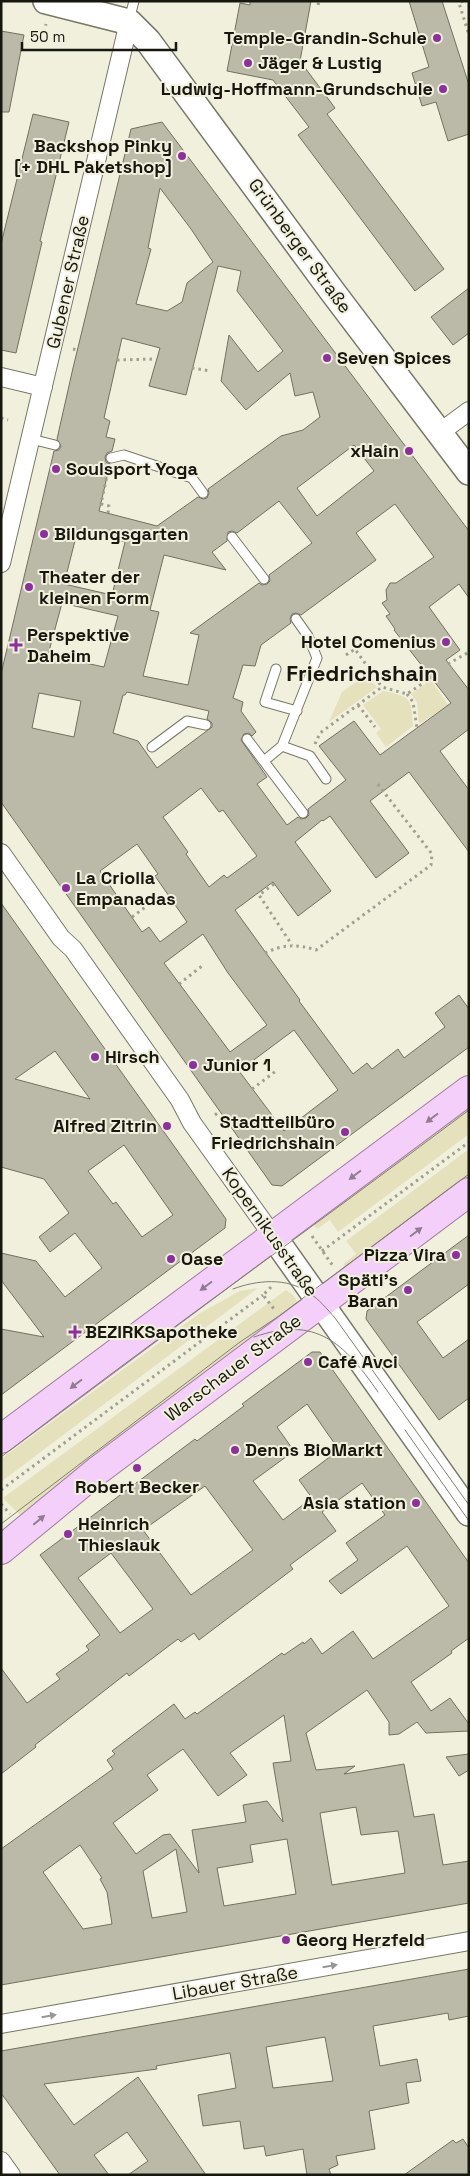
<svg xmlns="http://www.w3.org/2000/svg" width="470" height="2176" font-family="'Space Grotesk',sans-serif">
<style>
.green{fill:#e4e1bc}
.building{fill:#bbb9a7;stroke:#727160;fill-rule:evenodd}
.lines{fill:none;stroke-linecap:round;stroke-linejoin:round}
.lane-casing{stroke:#797767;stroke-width:11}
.street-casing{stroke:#797767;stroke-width:20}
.secondary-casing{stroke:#797767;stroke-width:28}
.primary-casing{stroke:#a17aa6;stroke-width:30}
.path{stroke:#a09f90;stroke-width:3;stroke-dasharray:2.5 4;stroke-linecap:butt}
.lane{stroke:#fff;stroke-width:9}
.street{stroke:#fff;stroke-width:18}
.secondary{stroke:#fff;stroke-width:25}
.primary{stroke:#f4cffa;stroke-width:28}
.tram{stroke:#7f7f72;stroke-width:1}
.oneway{fill:#917c91}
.oneway2{fill:#979793}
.poi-dot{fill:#8c319c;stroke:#f1f0dd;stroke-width:2}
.labels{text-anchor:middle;stroke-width:4;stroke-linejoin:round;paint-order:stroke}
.poi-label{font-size:18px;font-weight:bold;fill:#171710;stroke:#f1f0dd;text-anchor:start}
.street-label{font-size:18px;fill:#171710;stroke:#f1f0dd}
.district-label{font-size:22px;font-weight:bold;fill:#171710;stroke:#f1f0dd}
</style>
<rect width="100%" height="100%" fill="#f1f0dd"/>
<path class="green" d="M366 675 377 687 329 722 342 692Z
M431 680 448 705 419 724 417 702 411 694Z
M383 691C411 697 411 697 413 726L386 747 376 733 381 729 363 705Z
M469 1105V1134L338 1232 330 1220 317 1229 312 1222Z
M469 1149V1179L349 1270 343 1264 356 1254 346 1241Z
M258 1288 1 1482V1459L200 1313 240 1291Z
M286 1290 294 1296 299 1305 22 1517 3 1498Z"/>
<path class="building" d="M250 1H311L300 61 335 108 327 114 444 269 415 291 298 135 309 127 273 80 227 71 240 3 250 5Z
M409 1H442L469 85V134L448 141 436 102 422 106 412 73 429 67Z
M1 31 24 35 9 112H1Z
M33 114 69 122 40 241 42 242 16 353 1 350V244Z
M162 122 469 531V598L459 584 429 607 460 650 446 660 469 690V729L440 751 469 790V852L409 772 370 801 409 853 376 878 330 816 323 821 322 820 295 842 331 891 298 916 273 882 235 910 300 1000 299 1001 353 1074 367 1063 372 1069 398 1049 404 1058 445 1027 435 1013 459 995 469 1009V1047L282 1186 272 1185 1 802V674L54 451 59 450 61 446 57 439 73 368 131 129ZM160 188 191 229 213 262 187 283 182 302 167 311 136 304 151 249 148 248ZM218 266 241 271 237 291 283 351 258 372 229 335 221 381 246 410 290 373 295 396 313 392 320 417 303 430 281 436 208 489 209 493 207 498 203 499 198 497 157 526 99 511 110 464 106 462 105 457 107 453 112 451 115 439 106 437 110 421 104 418 122 338 160 348 149 386 186 395ZM354 445 374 471 317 516 297 488ZM279 501 312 543 269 575 270 581 267 584 262 585 259 583 190 633 199 635 188 685 143 676 159 612 150 610 164 555 226 570 212 552 227 541 228 532 232 531 237 533ZM395 504 434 557 396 583H390L386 590 387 600 382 603 390 614 386 616 395 629 394 630 451 703 380 755 354 721 319 746 346 780 308 809 309 815 306 818 301 819 298 817 287 825 257 784 267 777 241 740 244 734 249 733 252 736 256 732 241 711 243 702 233 698 243 665 255 666 261 645 291 623 290 619 292 614 296 613 301 615 376 560 356 533ZM78 529 125 542 112 595 64 584ZM62 603 118 616 104 667 48 655ZM127 692 209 711 207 719 212 723V727L157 768 138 741 113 733 123 695H125ZM39 693 81 701 74 737 32 728ZM201 788 219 812 223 810 257 856 227 878 224 875 209 887 186 854 188 852 163 817ZM137 844 158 874 155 876 187 922 160 942 149 927 142 932 100 871ZM203 934 228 973 267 1025 230 1052 164 963ZM294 1030 338 1090 284 1131 239 1071Z
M469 288V333L453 345 431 317Z
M1 903 226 1219 225 1228 1 1395V1329L44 1337 1 1280V1253L36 1261 65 1297 102 1268 75 1233 50 1252 39 1237 69 1213 44 1179 1 1167ZM55 1051 90 1099 15 1079ZM124 1145 173 1215 142 1237 116 1202 113 1204 88 1171Z
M469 1235V1284L417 1322 443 1358 469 1339V1398L439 1420 366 1319 367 1311Z
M312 1352H320L469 1563V1638L451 1651 452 1653 411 1682 431 1711 450 1698 469 1724V1731L426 1733 417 1722 399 1734 389 1735V1722L367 1690 306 1733 316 1770 355 1766 344 1774 404 1764 414 1817 434 1814 443 1865 469 1861V1903L1 1985V1849L113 1769 107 1760 115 1754 112 1751 174 1704 185 1719 195 1712 197 1714 282 1653 284 1655 303 1642 304 1644 311 1638 322 1654 353 1631 373 1659 449 1606 407 1546 341 1594 329 1581 358 1560 346 1543 385 1515 362 1483 322 1512 336 1531 290 1565 293 1569 199 1640 194 1633 181 1642 178 1639 129 1676 127 1673 35 1745 36 1747 1 1774V1668L27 1703 60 1679 56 1674 89 1650 86 1646 100 1635 40 1555 195 1439 197 1441 244 1406 242 1404ZM307 1404 339 1450 299 1480 312 1498 283 1520 253 1481 294 1451 277 1427ZM205 1486 253 1550 191 1595 143 1530ZM111 1553 153 1609 120 1633 78 1578ZM284 1715 291 1761 273 1763 283 1822 267 1801 243 1805 246 1822 192 1830 199 1873 170 1834 163 1835 136 1854 113 1823 158 1790 147 1775 183 1749 218 1796 247 1775 230 1753ZM356 1807 361 1835 398 1831 405 1873 332 1885 320 1813ZM287 1839 296 1894 224 1906 217 1868 253 1862 250 1845ZM80 1845 102 1878 100 1879 107 1892 112 1924 83 1929 43 1872ZM176 1849 187 1912 152 1918 143 1871Z
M469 1754V1770L459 1776 446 1757Z
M469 1969V2016L449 2020 448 2013 373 2026 380 2066 417 2059 421 2081 406 2083 409 2103 369 2111 375 2149 336 2156 338 2165 329 2169 331 2175H307L303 2149 266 2156 264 2146 244 2149 240 2121 203 2126 198 2095 236 2088 230 2053 156 2066 157 2069 44 2084 74 2125 138 2077 206 2175H128L148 2161 127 2132 94 2155 109 2175H60L1 2093V2051ZM325 2037 333 2081 273 2088 266 2047Z
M463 2139 469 2148V2175H404L453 2140 456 2143Z"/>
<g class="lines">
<defs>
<path id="lane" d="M129 20 134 1
M31 439 55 445
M111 458 124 455 192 478 203 493
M232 537 264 579
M296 619 308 636 317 658 282 746 310 756 326 779
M276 669 265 702 297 711
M247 739 303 813
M152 747 187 721 206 725
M264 761 282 746"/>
<path id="street" d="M1 377 43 387
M439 433 469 411
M1 563 129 22
M1 853 61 938 73 949 180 1100 192 1123 273 1236
M1 2024 469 1941
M1 2161 11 2175"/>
<path id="secondary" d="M46 1 129 22 148 41 332 291 469 472
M273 1236 469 1513"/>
<path id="primary" d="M1 1439 469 1090
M1 1550 97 1471 469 1192"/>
</defs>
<use href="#lane" class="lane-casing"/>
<use href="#street" class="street-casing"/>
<use href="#secondary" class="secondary-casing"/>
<use href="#primary" class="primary-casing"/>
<path class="path" d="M463 1 459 3 469 35
M318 5 319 1
M44 32 46 24
M73 349 78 350
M117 360 156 359
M192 368 211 371
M1 418 8 420
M108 513 109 506 101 504 108 471
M346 655 355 649 382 687
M448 664 469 652
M407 694 413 702 417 728
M358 705 375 727
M315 744 320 733 382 687 407 694 432 677
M274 884 259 895 292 945
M132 917 152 902
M265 953C284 944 297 944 316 950L431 865 432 854 376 782
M179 984 202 966
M252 1089 276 1071
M215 1115 220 1111
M312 1236 333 1266
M322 1251 469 1142
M271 1287 263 1295 274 1309
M1 1490 263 1295
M1 1504 10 1514"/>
<use href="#lane" class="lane"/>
<use href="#street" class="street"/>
<use href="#secondary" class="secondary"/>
<use href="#primary" class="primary"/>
<path class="tram" d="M233 1289C257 1280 287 1277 309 1293 319 1299 327 1309 335 1318L469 1505
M254 1337C316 1315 344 1343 378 1392
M405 1430 469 1521
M1 1457C155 1339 313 1227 469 1110
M1 1524 240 1342 279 1316 469 1174"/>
</g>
<defs><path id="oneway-solid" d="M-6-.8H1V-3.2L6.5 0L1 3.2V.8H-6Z" transform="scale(1.25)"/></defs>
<g class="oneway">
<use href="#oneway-solid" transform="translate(432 1118) rotate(143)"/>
<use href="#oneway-solid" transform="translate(355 1175) rotate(143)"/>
<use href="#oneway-solid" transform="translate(416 1232) rotate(-37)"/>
<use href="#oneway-solid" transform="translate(206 1286) rotate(143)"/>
<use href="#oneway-solid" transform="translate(76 1384) rotate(143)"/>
<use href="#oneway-solid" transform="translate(39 1520) rotate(-40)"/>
</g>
<g class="oneway2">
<use href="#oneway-solid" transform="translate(330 1966) rotate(-10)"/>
<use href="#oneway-solid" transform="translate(49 2016) rotate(-10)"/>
</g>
<g class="poi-dot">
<circle cx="437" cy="38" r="5"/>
<circle cx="248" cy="63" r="5"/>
<circle cx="443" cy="89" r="5"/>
<circle cx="182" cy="156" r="5"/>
<circle cx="327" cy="358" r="5"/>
<circle cx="409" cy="451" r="5"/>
<circle cx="56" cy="469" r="5"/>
<circle cx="44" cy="534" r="5"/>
<circle cx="29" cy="587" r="5"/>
<circle cx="446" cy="642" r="5"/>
<path d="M13.5 637.5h5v5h5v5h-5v5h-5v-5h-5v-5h5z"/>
<circle cx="66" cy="888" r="5"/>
<circle cx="95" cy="1057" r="5"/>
<circle cx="193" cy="1065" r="5"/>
<circle cx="167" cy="1126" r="5"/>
<circle cx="345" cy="1132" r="5"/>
<circle cx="456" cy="1255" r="5"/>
<circle cx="171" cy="1259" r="5"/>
<circle cx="408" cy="1290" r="5"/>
<path d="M72.5 1324.5h5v5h5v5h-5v5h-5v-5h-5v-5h5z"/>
<circle cx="308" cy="1362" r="5"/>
<circle cx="235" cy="1450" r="5"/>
<circle cx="137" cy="1468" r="5"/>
<circle cx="416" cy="1503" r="5"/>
<circle cx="68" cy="1534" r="5"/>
<circle cx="286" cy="1940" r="5"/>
</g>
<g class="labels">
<g class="poi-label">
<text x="427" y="44" text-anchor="end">Temple-Grandin-Schule</text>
<text x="258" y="69">Jäger &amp; Lustig</text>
<text x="433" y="95" text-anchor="end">Ludwig-Hoffmann-Grundschule</text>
<text x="172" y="152" text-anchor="end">Backshop Pinky<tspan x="172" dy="21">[+ DHL Paketshop]</tspan></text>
<text x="337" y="364">Seven Spices</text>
<text x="399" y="457" text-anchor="end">xHain</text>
<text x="66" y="475">Soulsport Yoga</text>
<text x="54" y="540">Bildungsgarten</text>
<text x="39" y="583">Theater der<tspan x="39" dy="21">kleinen Form</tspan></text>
<text x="27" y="641">Perspektive<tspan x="27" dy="21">Daheim</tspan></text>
<text x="436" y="648" text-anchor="end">Hotel Comenius</text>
<text x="76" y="884">La Criolla<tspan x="76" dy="21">Empanadas</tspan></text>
<text x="105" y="1063">Hirsch</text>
<text x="203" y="1071">Junior 1</text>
<text x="335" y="1128" text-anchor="end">Stadtteilbüro<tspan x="335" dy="21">Friedrichshain</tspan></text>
<text x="157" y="1132" text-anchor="end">Alfred Zitrin</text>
<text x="446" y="1261" text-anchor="end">Pizza Vira</text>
<text x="181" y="1265">Oase</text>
<text x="398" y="1286" text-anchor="end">Späti's<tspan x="398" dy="21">Baran</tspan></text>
<text x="85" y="1338">BEZIRKSapotheke</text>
<text x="318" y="1368">Café Avci</text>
<text x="245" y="1456">Denns BioMarkt</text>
<text x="137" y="1493" text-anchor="middle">Robert Becker</text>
<text x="406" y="1509" text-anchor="end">Asia station</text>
<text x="78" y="1530">Heinrich<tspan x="78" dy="21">Thieslauk</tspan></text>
<text x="296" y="1946">Georg Herzfeld</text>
</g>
<g class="street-label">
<text transform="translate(300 246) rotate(54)" y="6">Grünberger Straße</text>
<text transform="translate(68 282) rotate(-77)" y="6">Gubener Straße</text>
<text transform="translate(270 1232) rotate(55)" y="6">Kopernikusstraße</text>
<text transform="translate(233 1368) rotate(-37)" y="6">Warschauer Straße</text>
<text transform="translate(235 1983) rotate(-10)" y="6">Libauer Straße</text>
</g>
<g class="district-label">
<text x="362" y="681">Friedrichshain</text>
</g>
</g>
<rect width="470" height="2176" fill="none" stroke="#171710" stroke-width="5"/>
<path d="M22 42v8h154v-8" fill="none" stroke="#171710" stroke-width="2.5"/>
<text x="30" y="42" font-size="15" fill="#171710" stroke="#f1f0dd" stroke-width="4" paint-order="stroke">50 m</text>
</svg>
